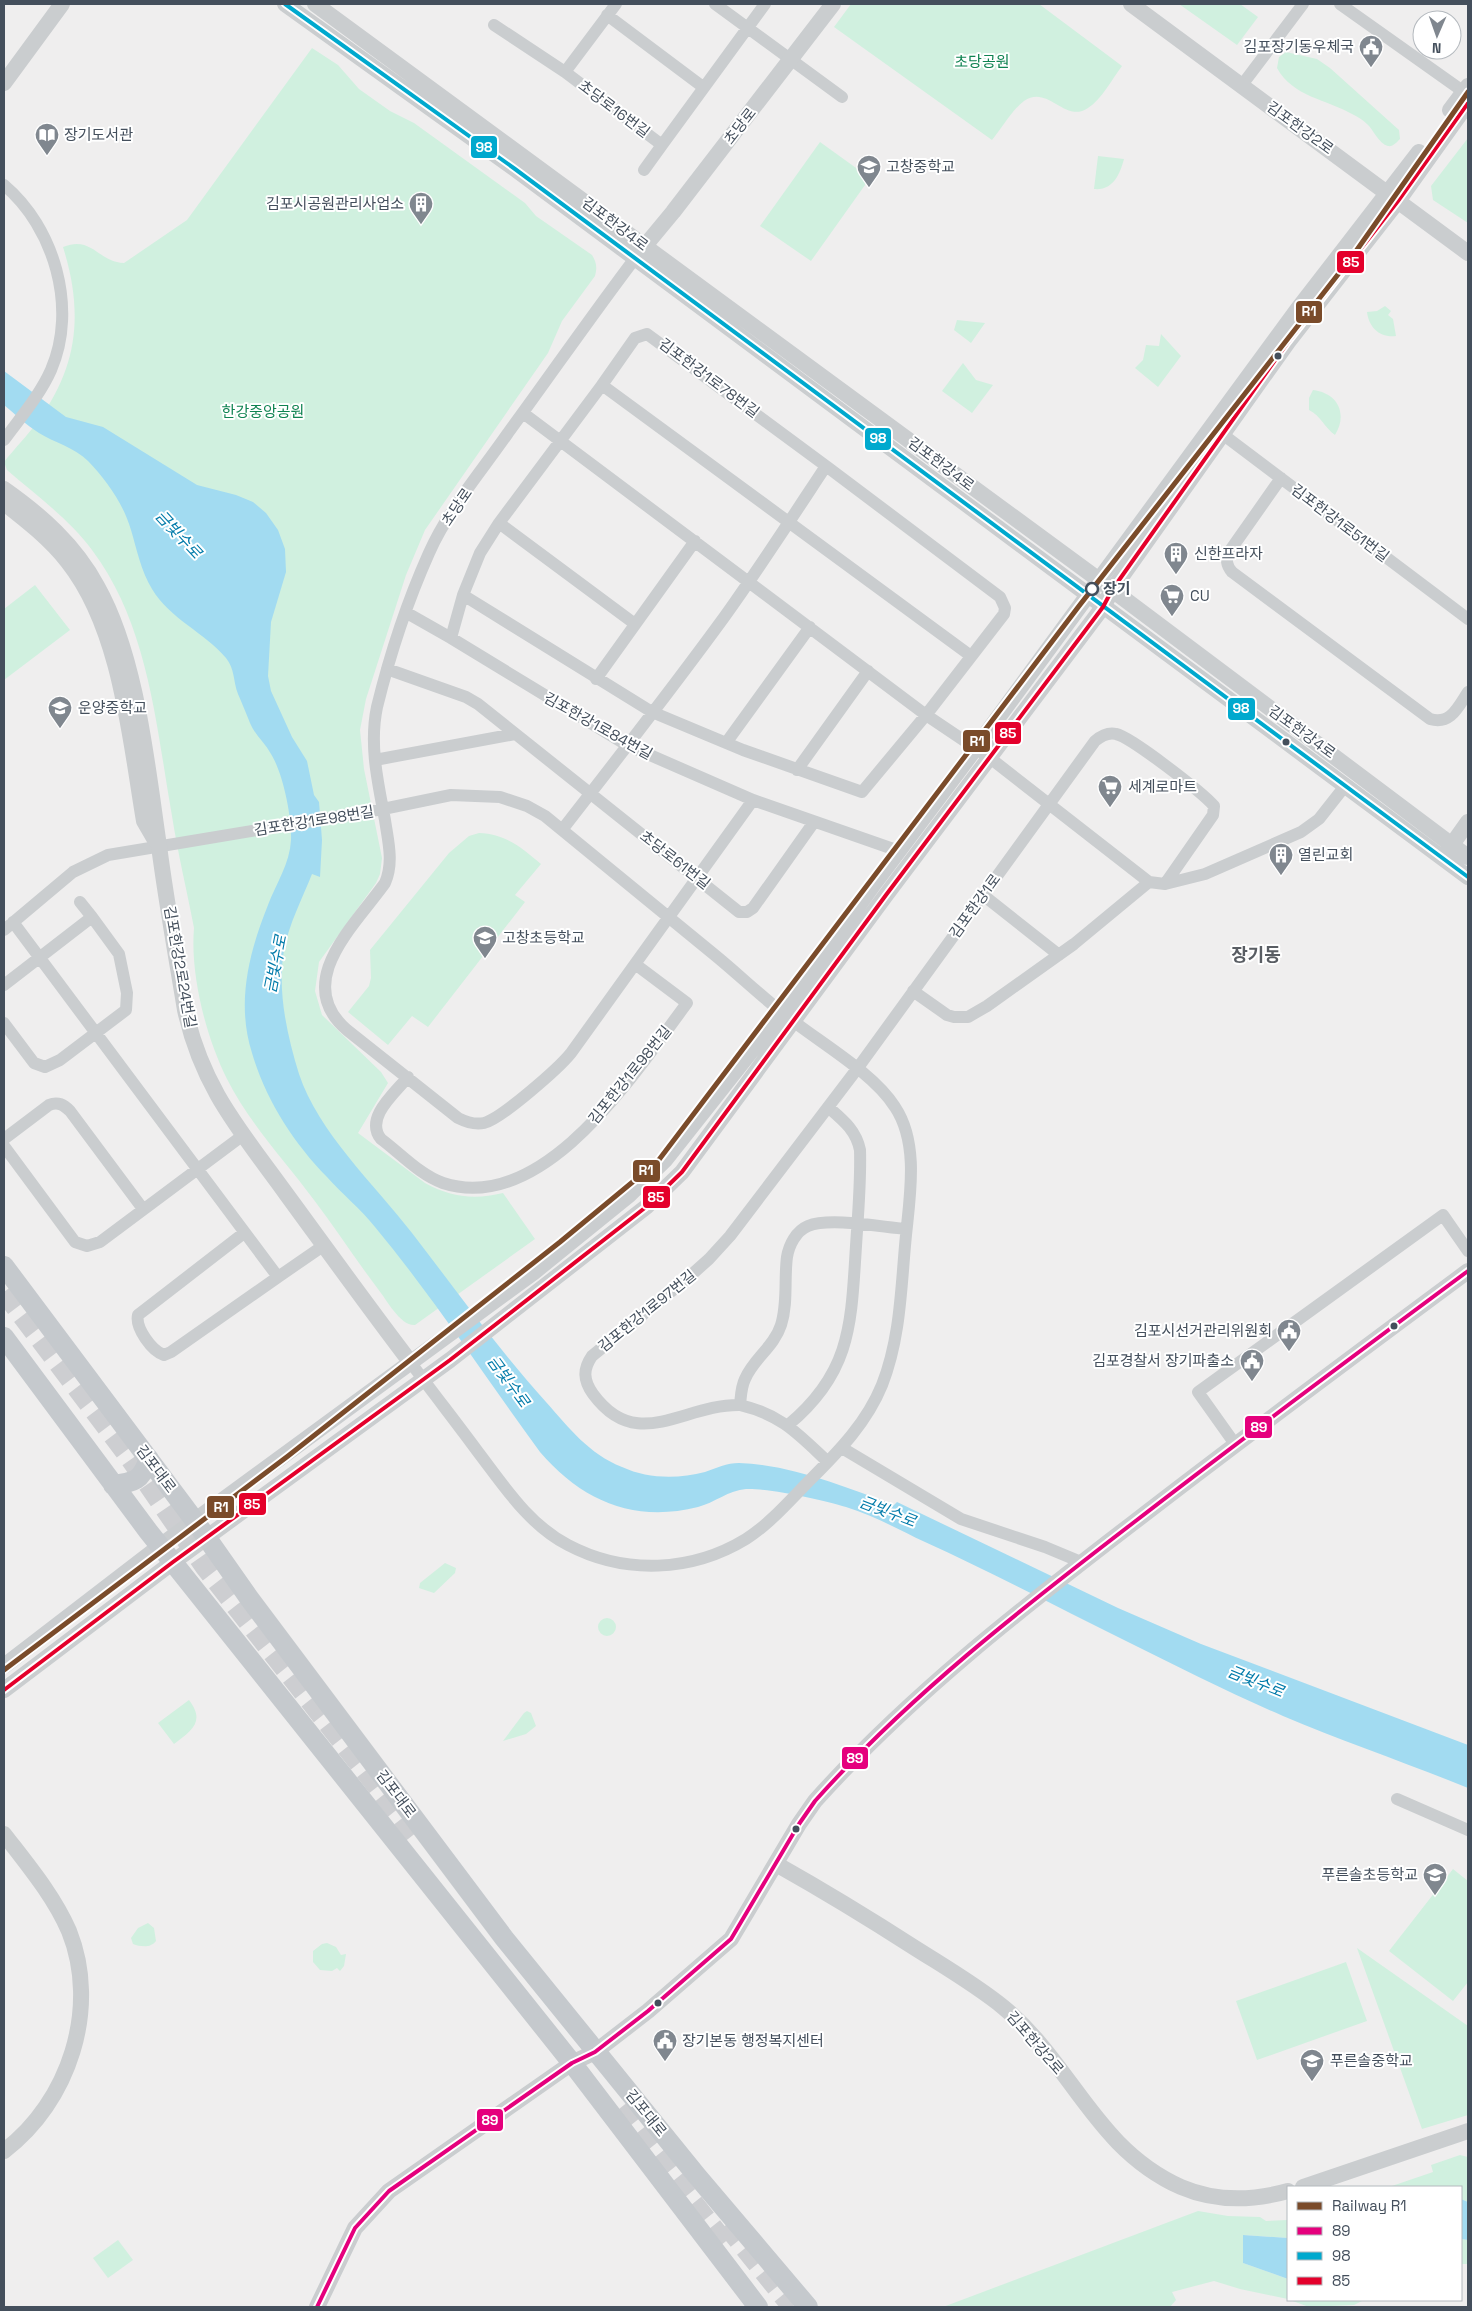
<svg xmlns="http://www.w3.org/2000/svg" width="1472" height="2311" font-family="'Space Grotesk','Noto Sans KR',sans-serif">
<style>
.green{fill:#d0f0df}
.water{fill:#a2dbf1}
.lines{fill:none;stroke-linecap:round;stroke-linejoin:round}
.primary-tunnel{stroke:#cdced1;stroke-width:20;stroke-dasharray:20 10;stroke-linecap:butt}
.minor{stroke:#cacdcf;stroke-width:12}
.tertiary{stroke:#cacdcf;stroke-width:16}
.primary{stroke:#c5c9cd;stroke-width:20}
.bus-1-casing{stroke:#fff;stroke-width:8}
.bus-2-casing{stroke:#fff;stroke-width:8}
.bus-3-casing{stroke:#fff;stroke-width:8}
.bus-1{stroke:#e5007d;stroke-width:4}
.bus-2{stroke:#00a9ce;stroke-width:4}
.bus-3{stroke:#e4002b;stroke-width:4}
.rail-1-casing{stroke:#fff;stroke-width:9}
.rail-1{stroke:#7a4b2a;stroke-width:5}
.bus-dot{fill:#444f5c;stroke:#fff;stroke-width:2}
.stop-dot{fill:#fff;stroke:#444f5c;stroke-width:2.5}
.labels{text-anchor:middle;stroke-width:4;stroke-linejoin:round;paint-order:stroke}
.poi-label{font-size:15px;fill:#444f5c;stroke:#fff;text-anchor:start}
.park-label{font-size:15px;fill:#0f8351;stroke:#fff}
.street-label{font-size:15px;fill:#444f5c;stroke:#fff}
.stop-label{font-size:15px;font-weight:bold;fill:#444f5c;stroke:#fff;text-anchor:start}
.water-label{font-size:16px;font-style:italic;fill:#027baa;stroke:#fff}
.quarter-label{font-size:18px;font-weight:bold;fill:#595d63;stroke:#fff}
.line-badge{stroke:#fff;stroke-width:2}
.badge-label{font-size:14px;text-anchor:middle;font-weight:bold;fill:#fff}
</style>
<rect width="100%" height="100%" fill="#efeeee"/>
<path class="green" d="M851 4H1039L1122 66C1112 79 1102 99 1088 108 1065 124 1048 84 1024 101 1012 110 1002 128 992 140L834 27Z
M1179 4H1240L1258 17 1237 45Z
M312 48 338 65 359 89 390 111 414 123 525 203 536 216 592 255C597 263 597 268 595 276L562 321 548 353 425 530 406 575 366 699 360 730 364 769 382 858 380 874 376 883 319 962 315 991 322 1015 381 1072 388 1083 358 1133 425 1183C450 1197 474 1200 503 1193L535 1239 415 1325C400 1326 387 1300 378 1289 356 1260 336 1229 314 1200 285 1161 249 1123 227 1079 206 1037 190 975 194 928 187 891 178 854 172 816 156 726 149 626 92 550 69 519 36 495 7 470L4 462C15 448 28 435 38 421 79 365 83 311 63 247 92 235 98 262 124 263L187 220Z
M1286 52 1317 59 1330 68 1399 130 1400 139C1397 142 1393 147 1388 146 1379 144 1373 129 1367 124 1363 120 1358 117 1354 115 1326 99 1293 97 1277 68L1279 57Z
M1468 138V223L1433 200 1431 186Z
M820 142 870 178 811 261 760 226Z
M1098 156 1124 159C1120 174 1113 191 1094 189Z
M1385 306 1391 311 1388 315 1393 319 1396 336C1380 338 1369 328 1367 312L1377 311Z
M957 320 985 323 971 343 954 330Z
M1161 334 1181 356 1158 387 1135 368 1143 360 1146 345 1159 346Z
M963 363 976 380 993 385 972 413 942 391Z
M1313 390C1338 393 1348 414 1335 435 1324 427 1321 416 1309 410V398Z
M35 585 70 630 4 680V609Z
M479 833C506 834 522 848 541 864L515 895 525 902 428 1027 412 1016 388 1045 348 1012 369 986 371 978 370 950 449 853 469 836Z
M445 1563 456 1568 455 1573 434 1593 419 1588 420 1583Z
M598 1627a9 9 0 1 1 18 0a9 9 0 1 1-18 0Z
M189 1700C206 1722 191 1731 174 1744L158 1723Z
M527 1711 531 1713 536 1726 526 1734 503 1741 524 1713Z
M1453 1869 1468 1881V1982L1453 2001 1389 1951Z
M148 1923 154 1928 156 1941C151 1948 141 1947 133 1944L131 1938 138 1928Z
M327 1943 336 1947 341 1955 346 1954 344 1966 340 1971 337 1968 332 1971 320 1970 313 1962V1951L322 1944Z
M1357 1948 1468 2026V2115L1422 2129Z
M1346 1962 1367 2021 1257 2060 1236 2001Z
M1460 2155 1468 2157V2202L1461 2199V2187H1389L1433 2172 1431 2165Z
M1198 2211 1228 2216 1260 2217 1266 2221 1288 2220V2238L1243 2235V2263L1288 2279V2299L1240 2289 1214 2281 1172 2292 1176 2300 1170 2307H943Z
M1461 2239 1468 2240V2264H1461Z
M118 2240 133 2260 108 2278 93 2258Z
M1290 2300H1364L1354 2305 1309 2307Z"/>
<path class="water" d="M4 371 66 417 103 427 197 485 236 495 253 502 266 513 278 530 285 549 286 572 271 622 268 676 271 691 292 737 307 761 314 795 319 802 322 840 320 877 312 874C302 899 289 924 284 950 277 991 287 1035 299 1074 318 1132 375 1185 412 1233 456 1290 498 1349 546 1402 569 1428 589 1454 622 1467 648 1479 678 1479 705 1472 716 1468 727 1463 739 1463 792 1465 845 1487 894 1505L897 1502 1118 1608 1201 1644 1468 1745V1788C1407 1763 1344 1742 1283 1716 1230 1693 1178 1667 1126 1641 1059 1608 993 1573 925 1542 899 1530 873 1515 846 1507 823 1500 768 1488 746 1489 729 1490 714 1503 698 1507 634 1523 582 1501 540 1452 485 1377 434 1298 375 1227 361 1209 342 1194 327 1177 293 1142 266 1100 252 1053 236 1003 249 952 268 905 276 884 290 863 291 840 292 817 283 773 271 754 265 743 255 735 250 723 246 713 242 703 238 694 233 681 235 669 226 658 204 632 170 619 152 589 141 571 137 550 131 530 123 503 107 481 88 461 74 447 55 443 39 433 26 425 15 414 4 405Z
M1461 2199 1468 2202V2240L1461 2239Z
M1243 2235 1288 2238V2279L1243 2263Z"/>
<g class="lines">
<path class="primary-tunnel" d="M4 1292 129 1457 205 1567 415 1835
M619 2109 730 2249
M726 2225 792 2307"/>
<path class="minor" d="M616 4 565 72 662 145 765 4
M715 4 842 97
M1340 4 1464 92
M607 15 703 87
M494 25 565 72
M1242 85 1303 4
M644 170 662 145
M4 185C54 227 78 308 51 370 40 395 20 418 4 440
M639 253C594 312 552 373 508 433 481 472 448 510 429 553 408 600 389 658 377 707 369 745 378 783 385 820 388 841 394 862 385 883 356 924 291 982 347 1030L458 1118C466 1122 475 1125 484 1123 501 1119 559 1068 571 1053L753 800
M602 385 635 338 647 334 826 466
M523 413 926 715 990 758 1149 882 1165 884 1205 874 1301 832 1319 819 1345 786
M1217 430 1468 619
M1281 478 1229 552C1226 560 1226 565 1232 572L1430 719C1451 725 1458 707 1468 692
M499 523 635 624
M463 595 652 712 743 750 862 792 926 715 1004 614 1005 608 1000 597 826 466C793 516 760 567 725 616 672 689 617 759 562 830
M407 613 451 638 463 595 480 553 499 523 602 385 971 656
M451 638 627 745 753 800 899 851
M387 669 466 697 478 704 739 912H747L753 908 814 822
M596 679 695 541
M726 743 810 627
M375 760 515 734
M797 770 868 671
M983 895 1059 955
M80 902 92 917
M13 922 278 1277 171 1352 164 1355C152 1351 135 1328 138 1315L244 1233
M4 930 73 872 108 855 383 809 451 795 500 797 527 806 545 816C602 863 659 909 716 956 739 975 761 996 784 1014 817 1041 873 1072 895 1107 919 1143 910 1195 906 1235 901 1285 901 1337 882 1385 867 1422 840 1450 812 1478 791 1499 771 1523 746 1539 692 1572 625 1575 568 1545 529 1525 504 1486 478 1452 456 1422 433 1393 411 1363
M4 985 92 917 119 954 127 993 126 1010 60 1060 45 1067 34 1063 4 1023
M913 991 947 1015 954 1017H968L987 1006 1074 944 1149 882
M408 1077C395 1093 364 1118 381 1139 400 1153 420 1175 443 1183 544 1216 636 1071 687 1003L635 964
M4 1139 49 1105C58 1101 64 1105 70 1111L143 1209
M4 1146 75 1242 87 1246 100 1242 242 1136
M278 1277 323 1246
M740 1405C683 1404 637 1454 593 1394 583 1380 583 1369 592 1356L690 1276 709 1259 730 1236 857 1069 1095 741C1101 736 1108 732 1116 734 1131 737 1203 793 1214 806L1213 815 1165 884
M788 1425C852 1372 851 1323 856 1246 858 1214 861 1182 860 1150 856 1130 843 1120 828 1107
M1235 1444 1198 1392 1443 1215 1468 1251
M842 1448 961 1519 1045 1547 1081 1562
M828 1462C798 1434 782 1415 740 1405 741 1396 741 1387 745 1379 753 1359 774 1347 781 1325 788 1303 784 1279 787 1257 789 1245 796 1231 808 1226 830 1217 881 1227 906 1229
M1397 1799 1468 1830"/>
<path class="tertiary" d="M285 4 515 169 1468 877
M315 4 1099 580 1468 857
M1131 4 1468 253
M4 83 62 4
M1450 110 1468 86
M644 247 673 212 833 4
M4 489C41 515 75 545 97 586 137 657 147 765 159 846 166 900 176 955 185 1010 203 1090 241 1131 287 1195 328 1251 369 1308 411 1363
M4 503C27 521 50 539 68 562 121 629 130 739 144 821L155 840
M1446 853 1468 822
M4 1666 160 1546 534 1272 629 1195 665 1160 782 1012 873 885 975 749 1297 310 1419 152
M4 1690 173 1562 450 1360 646 1207 682 1172 886 895 1103 607 1112 590 1288 342 1398 201 1468 103
M4 1834C27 1864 54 1896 69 1931 100 2008 69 2102 4 2151
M776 1864C824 1891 870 1919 915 1948 945 1967 976 1985 1003 2007 1072 2063 1094 2148 1181 2187 1216 2202 1252 2201 1288 2191
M1303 2187 1468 2131
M317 2307 355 2228 389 2191 572 2063 595 2052 648 2011 731 1939 799 1824 815 1801C909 1696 1021 1609 1133 1523 1244 1437 1356 1354 1468 1271"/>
<path class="primary" d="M4 1266 195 1521 249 1598 504 1938 697 2176 808 2307
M4 1337 148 1531 572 2063 758 2307
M113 1485C135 1482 141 1481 149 1459"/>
<defs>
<path id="bus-1" d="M317 2307 355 2228 389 2191 572 2063 595 2052 648 2011 731 1939 799 1824 815 1801C909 1696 1021 1609 1133 1523 1244 1437 1356 1354 1468 1271"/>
<path id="bus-2" d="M285 4 515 169 1468 877"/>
<path id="bus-3" d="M4 1690 173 1562 450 1360 646 1207 682 1172 886 895 1103 607 1112 590 1288 342 1398 201 1468 103"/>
</defs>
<use href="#bus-1" class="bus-1-casing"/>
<use href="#bus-2" class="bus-2-casing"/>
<use href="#bus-3" class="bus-3-casing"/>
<use href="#bus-1" class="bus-1"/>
<use href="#bus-2" class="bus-2"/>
<use href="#bus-3" class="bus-3"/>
<defs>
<path id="rail-1" d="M4 1670 288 1456 560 1242 658 1161 1079 606 1354 254 1468 92"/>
</defs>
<use href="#rail-1" class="rail-1-casing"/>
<use href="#rail-1" class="rail-1"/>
</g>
<defs>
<symbol id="civic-pin" viewBox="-11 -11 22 30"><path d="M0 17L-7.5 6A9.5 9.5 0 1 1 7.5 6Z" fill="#80878f" stroke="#fff"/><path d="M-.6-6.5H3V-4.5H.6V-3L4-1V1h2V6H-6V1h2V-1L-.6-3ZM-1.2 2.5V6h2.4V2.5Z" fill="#fff"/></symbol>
<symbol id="library-pin" viewBox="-11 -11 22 30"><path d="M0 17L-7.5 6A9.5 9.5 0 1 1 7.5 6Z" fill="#80878f" stroke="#fff"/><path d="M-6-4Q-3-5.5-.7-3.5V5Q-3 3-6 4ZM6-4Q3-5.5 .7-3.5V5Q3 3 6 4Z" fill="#fff"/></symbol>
<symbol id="school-pin" viewBox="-11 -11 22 30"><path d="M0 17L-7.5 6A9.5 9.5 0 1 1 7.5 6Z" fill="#80878f" stroke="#fff"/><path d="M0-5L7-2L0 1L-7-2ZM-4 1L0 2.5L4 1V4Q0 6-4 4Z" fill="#fff"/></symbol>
<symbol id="building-pin" viewBox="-11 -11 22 30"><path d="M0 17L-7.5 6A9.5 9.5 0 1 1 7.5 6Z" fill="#80878f" stroke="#fff"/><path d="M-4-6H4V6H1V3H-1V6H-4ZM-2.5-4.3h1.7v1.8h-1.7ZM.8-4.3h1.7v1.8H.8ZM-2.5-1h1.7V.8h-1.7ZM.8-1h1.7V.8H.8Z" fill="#fff"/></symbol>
<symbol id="supermarket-pin" viewBox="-11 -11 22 30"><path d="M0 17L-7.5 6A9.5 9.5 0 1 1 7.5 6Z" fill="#80878f" stroke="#fff"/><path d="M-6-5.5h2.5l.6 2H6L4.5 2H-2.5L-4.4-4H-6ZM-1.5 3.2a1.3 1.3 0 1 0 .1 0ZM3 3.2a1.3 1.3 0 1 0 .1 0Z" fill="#fff"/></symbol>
</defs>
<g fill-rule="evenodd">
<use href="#civic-pin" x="1357" y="33" width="28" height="38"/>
<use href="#library-pin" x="33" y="121" width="28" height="38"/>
<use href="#school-pin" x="855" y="153" width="28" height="38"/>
<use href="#building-pin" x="407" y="190" width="28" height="38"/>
<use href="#building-pin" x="1162" y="540" width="28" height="38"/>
<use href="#supermarket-pin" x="1158" y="582" width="28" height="38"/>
<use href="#school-pin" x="46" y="694" width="28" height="38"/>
<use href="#supermarket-pin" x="1096" y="773" width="28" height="38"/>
<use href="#building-pin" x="1267" y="841" width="28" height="38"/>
<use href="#school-pin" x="471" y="924" width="28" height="38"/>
<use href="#civic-pin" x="1275" y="1317" width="28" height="38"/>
<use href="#civic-pin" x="1238" y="1347" width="28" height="38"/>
<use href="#school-pin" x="1421" y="1861" width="28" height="38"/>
<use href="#civic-pin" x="651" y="2027" width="28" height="38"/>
<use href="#school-pin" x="1298" y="2047" width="28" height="38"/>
</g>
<g class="bus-dot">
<circle cx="1278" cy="356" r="4.5"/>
<circle cx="1286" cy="742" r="4.5"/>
<circle cx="1394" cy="1326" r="4.5"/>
<circle cx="796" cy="1829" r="4.5"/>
<circle cx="658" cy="2003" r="4.5"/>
</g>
<circle class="stop-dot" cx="1092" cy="589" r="6"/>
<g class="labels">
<g class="poi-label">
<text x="1354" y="52" text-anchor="end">김포장기동우체국</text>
<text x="64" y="140">장기도서관</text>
<text x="886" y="172">고창중학교</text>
<text x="404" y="209" text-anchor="end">김포시공원관리사업소</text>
<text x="1194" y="559">신한프라자</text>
<text x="1190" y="601">CU</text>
<text x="78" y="713">운양중학교</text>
<text x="1128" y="792">세계로마트</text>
<text x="1298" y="860">열린교회</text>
<text x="502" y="943">고창초등학교</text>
<text x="1272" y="1336" text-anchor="end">김포시선거관리위원회</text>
<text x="1234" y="1366" text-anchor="end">김포경찰서 장기파출소</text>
<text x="1418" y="1880" text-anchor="end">푸른솔초등학교</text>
<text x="682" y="2046">장기본동 행정복지센터</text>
<text x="1330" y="2066">푸른솔중학교</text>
</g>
<g class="park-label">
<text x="982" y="67">초당공원</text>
<text x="263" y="417">한강중앙공원</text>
</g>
<g class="street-label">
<text transform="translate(614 109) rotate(37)" y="5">초당로16번길</text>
<text transform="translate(740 126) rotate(-52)" y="5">초당로</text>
<text transform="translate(1300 128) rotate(36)" y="5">김포한강2로</text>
<text transform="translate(615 224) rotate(37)" y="5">김포한강4로</text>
<text transform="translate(709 378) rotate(37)" y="5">김포한강1로78번길</text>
<text transform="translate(941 464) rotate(37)" y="5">김포한강4로</text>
<text transform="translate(457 507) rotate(-56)" y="5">초당로</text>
<text transform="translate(1340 523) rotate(37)" y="5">김포한강1로51번길</text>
<text transform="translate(598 726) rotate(29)" y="5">김포한강1로84번길</text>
<text transform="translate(1302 732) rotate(36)" y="5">김포한강4로</text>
<text transform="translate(314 821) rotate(-9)" y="5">김포한강1로98번길</text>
<text transform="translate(675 860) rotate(38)" y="5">초당로61번길</text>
<text transform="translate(975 906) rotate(-54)" y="5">김포한강1로</text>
<text transform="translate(180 967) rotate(80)" y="5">김포한강2로24번길</text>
<text transform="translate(630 1075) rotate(-51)" y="5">김포한강1로98번길</text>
<text transform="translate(647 1311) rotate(-39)" y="5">김포한강1로97번길</text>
<text transform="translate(156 1469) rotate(53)" y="5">김포대로</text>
<text transform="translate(396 1794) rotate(53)" y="5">김포대로</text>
<text transform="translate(1035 2043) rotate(49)" y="5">김포한강2로</text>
<text transform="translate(646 2113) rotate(51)" y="5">김포대로</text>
</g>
<g class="stop-label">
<text x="1103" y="594">장기</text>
</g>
<g class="water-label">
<text transform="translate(179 534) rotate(47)" y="6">금빛수로</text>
<text transform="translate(275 964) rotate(-79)" y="6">금빛수로</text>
<text transform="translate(509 1381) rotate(54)" y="6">금빛수로</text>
<text transform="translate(888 1511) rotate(21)" y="6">금빛수로</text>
<text transform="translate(1256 1681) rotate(22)" y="6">금빛수로</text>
</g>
<g class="quarter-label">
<text x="1256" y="961">장기동</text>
</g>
</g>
<g class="line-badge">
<rect x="470" y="135" width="28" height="24" rx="5" fill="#00a9ce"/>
<rect x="1336" y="250" width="29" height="24" rx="5" fill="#e4002b"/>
<rect x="1295" y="300" width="28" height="24" rx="5" fill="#7a4b2a"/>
<rect x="864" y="427" width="28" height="24" rx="5" fill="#00a9ce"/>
<rect x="1227" y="697" width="29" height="24" rx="5" fill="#00a9ce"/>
<rect x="994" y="721" width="28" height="24" rx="5" fill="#e4002b"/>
<rect x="962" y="729" width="29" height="24" rx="5" fill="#7a4b2a"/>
<rect x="632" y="1159" width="29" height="24" rx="5" fill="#7a4b2a"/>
<rect x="642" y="1185" width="29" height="24" rx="5" fill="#e4002b"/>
<rect x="1244" y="1415" width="29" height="24" rx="5" fill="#e5007d"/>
<rect x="238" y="1492" width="29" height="24" rx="5" fill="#e4002b"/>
<rect x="206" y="1495" width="29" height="24" rx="5" fill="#7a4b2a"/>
<rect x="841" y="1746" width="28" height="24" rx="5" fill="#e5007d"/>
<rect x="476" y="2108" width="28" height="24" rx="5" fill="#e5007d"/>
</g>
<g class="badge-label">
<text x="484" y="152">98</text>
<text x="1351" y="267">85</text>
<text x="1309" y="316">R1</text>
<text x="878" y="443">98</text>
<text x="1241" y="713">98</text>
<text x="1008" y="738">85</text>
<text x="977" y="746">R1</text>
<text x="646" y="1175">R1</text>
<text x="656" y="1202">85</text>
<text x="1259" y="1432">89</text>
<text x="252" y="1509">85</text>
<text x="221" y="1512">R1</text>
<text x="855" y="1763">89</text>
<text x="490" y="2125">89</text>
</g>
<rect width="1472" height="2311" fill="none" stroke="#444f5c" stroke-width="10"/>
<rect x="1287" y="2186" width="175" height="115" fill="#ffffff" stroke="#b4b9be"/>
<rect x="1297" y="2202" width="25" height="8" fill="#7a4b2a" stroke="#b4b9be"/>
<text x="1332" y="2211" font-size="15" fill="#444f5c">Railway R1</text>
<rect x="1297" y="2227" width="25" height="8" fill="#e5007d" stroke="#b4b9be"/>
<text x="1332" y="2236" font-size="15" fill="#444f5c">89</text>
<rect x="1297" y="2252" width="25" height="8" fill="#00a9ce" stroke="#b4b9be"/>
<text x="1332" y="2261" font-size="15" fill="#444f5c">98</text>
<rect x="1297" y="2277" width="25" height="8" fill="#e4002b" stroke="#b4b9be"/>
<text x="1332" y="2286" font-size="15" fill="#444f5c">85</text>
<g transform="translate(1437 35) rotate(182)"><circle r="24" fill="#ffffff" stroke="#b4b9be"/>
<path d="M0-4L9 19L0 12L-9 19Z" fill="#80878f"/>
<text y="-8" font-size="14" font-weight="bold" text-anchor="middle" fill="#444f5c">N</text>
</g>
</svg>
